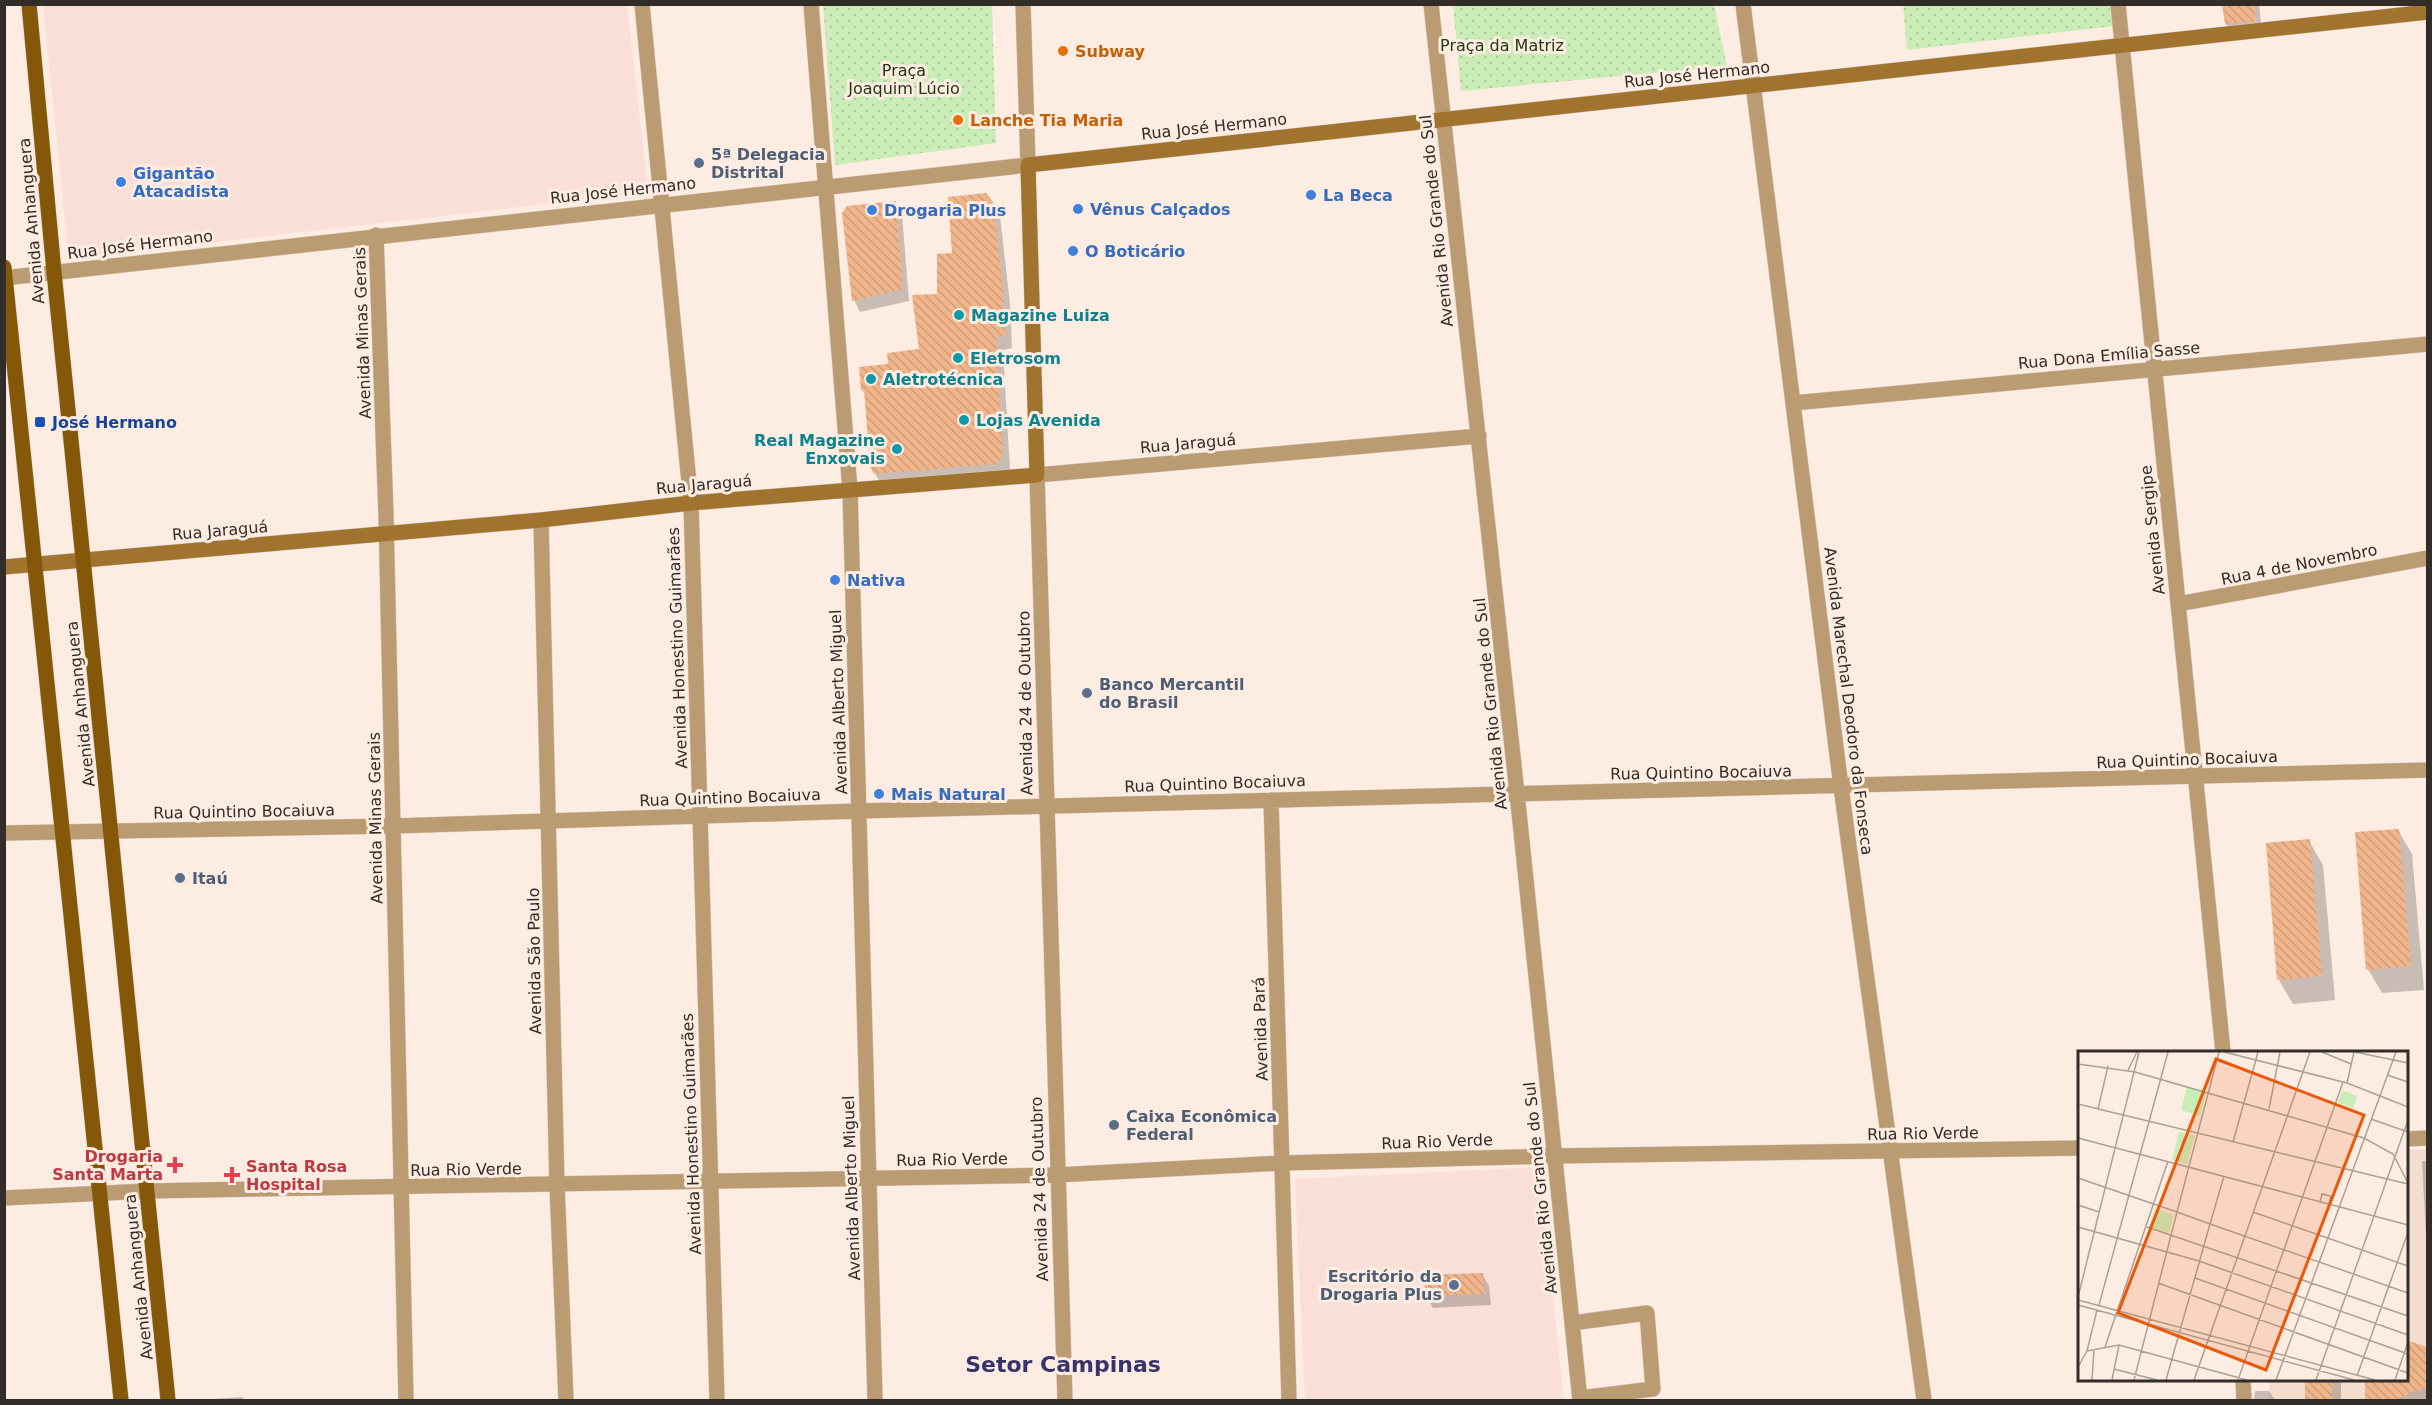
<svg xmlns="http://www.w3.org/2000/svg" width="2432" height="1405" font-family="'DejaVu Sans',sans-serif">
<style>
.commercial{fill:#f9dfd8}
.built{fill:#f3ddcf}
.park{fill:url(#park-dots)}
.shadow{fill:#0003}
.building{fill:url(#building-back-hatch)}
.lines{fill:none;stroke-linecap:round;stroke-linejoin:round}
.minor-casing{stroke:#d8cac0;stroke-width:16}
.tertiary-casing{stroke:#d8cac0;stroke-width:16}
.secondary-casing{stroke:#d8cac0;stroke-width:16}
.primary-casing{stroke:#d8cac0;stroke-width:16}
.minor{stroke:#bb9c72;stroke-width:15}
.tertiary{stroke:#bb9c72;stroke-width:15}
.secondary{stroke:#a0732e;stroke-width:15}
.primary{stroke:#845808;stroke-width:15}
.food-dot{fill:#e8710a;stroke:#fcece1;stroke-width:2}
.service-dot{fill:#5c6f8a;stroke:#fcece1;stroke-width:2}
.shop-dot{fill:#3f7fe0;stroke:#fcece1;stroke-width:2}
.culture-dot{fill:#0f9aa8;stroke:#fcece1;stroke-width:2}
.transit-dot{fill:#1a4fb4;stroke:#fcece1;stroke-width:2}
.health-dot{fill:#e0444e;stroke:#fcece1;stroke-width:2}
.labels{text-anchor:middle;stroke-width:6;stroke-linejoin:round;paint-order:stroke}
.park-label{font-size:16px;fill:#203910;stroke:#fcece1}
.food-label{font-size:16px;font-weight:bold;fill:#c56008;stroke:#fcece1;text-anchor:start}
.street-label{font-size:16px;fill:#332d29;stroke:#fcece1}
.service-label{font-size:16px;font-weight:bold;fill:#4e5e75;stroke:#fcece1;text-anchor:start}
.shop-label{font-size:16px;font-weight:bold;fill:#366cbe;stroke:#fcece1;text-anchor:start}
.culture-label{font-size:16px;font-weight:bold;fill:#0d838f;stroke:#fcece1;text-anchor:start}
.transit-label{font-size:16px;font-weight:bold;fill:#164399;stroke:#fcece1;text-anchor:start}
.health-label{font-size:16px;font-weight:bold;fill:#be3a42;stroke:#fcece1;text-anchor:end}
.district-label{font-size:22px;font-weight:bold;fill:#38326d;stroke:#fcece1}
.inset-road{fill:none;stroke:#aca097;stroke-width:1.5}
.view{fill:#e8590c;fill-opacity:0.15;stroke:#e8590c;stroke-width:3}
.inset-edge{fill:none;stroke:#332d29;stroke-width:3}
</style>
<defs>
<pattern id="park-dots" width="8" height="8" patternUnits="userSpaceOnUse" patternTransform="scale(1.5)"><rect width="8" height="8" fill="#caedb7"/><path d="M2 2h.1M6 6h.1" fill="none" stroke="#aecc9d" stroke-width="1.8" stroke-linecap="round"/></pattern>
<pattern id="building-back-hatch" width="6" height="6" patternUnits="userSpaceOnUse" patternTransform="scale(1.5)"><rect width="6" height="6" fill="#f1b58b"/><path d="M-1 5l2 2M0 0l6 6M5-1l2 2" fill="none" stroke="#cf9c78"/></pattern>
</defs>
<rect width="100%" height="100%" fill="#fcece1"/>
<path class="commercial" d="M43 5H627L648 192 69 259Z
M1539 1167 1564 1400H1305L1295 1179Z"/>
<path class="built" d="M2427 1149V1400H2270L2269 1380H2406L2407 1150Z"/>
<path class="park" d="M823 5H992L996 143 835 165Z
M1453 5H1714L1727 66 1461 91Z
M1903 5H2113L2115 26 1907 50Z"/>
<path class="shadow" d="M2224 4H2259L2262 32 2233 36 2226 24Z
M992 202 1000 216 1010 304 1012 348 1003 350 1010 470 1003 477 883 487 871 467 866 396 862 390 890 365 920 350 954 254Z
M895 203 902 214 909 301 860 312 854 300Z
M2398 830 2412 854 2424 990 2382 993 2368 969Z
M2309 841 2323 865 2335 1000 2293 1004 2279 980Z
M2422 1161H2428V1274Z
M1482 1274 1489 1286 1491 1305 1433 1308 1427 1296Z
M2406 1342 2428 1348V1400H2367V1380H2406Z
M2307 1380H2341V1400H2307Z
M2255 1391H2269L2275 1400H2254Z
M242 1397 245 1400H196Z"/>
<path class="building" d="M2222 4H2254L2256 21 2225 24Z
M986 193 993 202 1003 289 1006 335 996 337 1003 456 996 464 874 474 870 467 864 390H861L859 367 888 364 887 353 919 349 912 295 937 294V254L952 253 948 197Z
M896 201 903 289 852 301 842 213 847 206Z
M2399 829 2411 966 2366 970 2355 832Z
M2310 839 2322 976 2277 980 2266 843Z
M1483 1273 1485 1294 1425 1296 1424 1275Z
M2406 1340 2427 1347V1387L2390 1401H2365V1380H2406Z
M2305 1380H2332V1401H2305Z"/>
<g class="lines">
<defs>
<path id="minor" d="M642 4 691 503 717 1400
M811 4 850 490 875 1400
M1431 4 1517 793 1580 1400
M1743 4 1841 787 1924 1400
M376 235 386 516 406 1400
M1793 403 2428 344
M1037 475 1479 436
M541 520 557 1185 566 1400
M2178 604 2428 558
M1271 800 1289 1400
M4 833 393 826 859 811 2428 770
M2406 1139 2428 1138
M1572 1323 1647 1313 1653 1389 1580 1398"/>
<path id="tertiary" d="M2118 4 2223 1052
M4 278 1028 165 1023 4
M1037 475 1065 1400
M4 1198 147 1191 1056 1175 1282 1163 1555 1156 2080 1148
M2243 1380 2244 1400"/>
<path id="secondary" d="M4 567 541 520 691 503 1037 475 1028 165 2428 12"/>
<path id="primary" d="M29 4 54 272 168 1400
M4 267 121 1400"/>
</defs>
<use href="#minor" class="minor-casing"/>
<use href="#tertiary" class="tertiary-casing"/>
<use href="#secondary" class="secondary-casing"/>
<use href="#primary" class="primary-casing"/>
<use href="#minor" class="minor"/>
<use href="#tertiary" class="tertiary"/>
<use href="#secondary" class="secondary"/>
<use href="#primary" class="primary"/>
</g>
<g class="food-dot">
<circle cx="1063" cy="51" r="6"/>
<circle cx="958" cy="120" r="6"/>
</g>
<g class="service-dot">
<circle cx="699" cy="163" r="6"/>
<circle cx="1087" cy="693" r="6"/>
<circle cx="180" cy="878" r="6"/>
<circle cx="1114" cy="1125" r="6"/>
<circle cx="1454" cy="1285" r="6"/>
</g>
<g class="shop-dot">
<circle cx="121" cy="182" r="6"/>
<circle cx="1311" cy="195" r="6"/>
<circle cx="1078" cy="209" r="6"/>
<circle cx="872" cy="210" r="6"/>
<circle cx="1073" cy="251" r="6"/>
<circle cx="835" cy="580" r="6"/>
<circle cx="879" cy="794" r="6"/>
</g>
<g class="culture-dot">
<circle cx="959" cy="315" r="6"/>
<circle cx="958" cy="358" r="6"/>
<circle cx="871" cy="379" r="6"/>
<circle cx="964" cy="420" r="6"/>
<circle cx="897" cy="449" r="6"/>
</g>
<rect class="transit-dot" x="34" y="416" width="12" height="12" rx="3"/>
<g class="health-dot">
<path d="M172 1156h6v6h6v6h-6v6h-6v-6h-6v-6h6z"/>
<path d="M229 1166h6v6h6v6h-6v6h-6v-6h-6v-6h6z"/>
</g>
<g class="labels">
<g class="park-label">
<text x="1502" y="51">Praça da Matriz</text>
<text x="904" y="76">Praça<tspan x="904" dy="18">Joaquim Lúcio</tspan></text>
</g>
<g class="food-label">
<text x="1075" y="57">Subway</text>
<text x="970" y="126">Lanche Tia Maria</text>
</g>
<g class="street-label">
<text transform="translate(1697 74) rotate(-6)" y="6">Rua José Hermano</text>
<text transform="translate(1214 126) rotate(-6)" y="6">Rua José Hermano</text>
<text transform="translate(623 190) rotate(-6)" y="6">Rua José Hermano</text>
<text transform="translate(31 221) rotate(-95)" y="6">Avenida Anhanguera</text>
<text transform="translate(1436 221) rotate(-96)" y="6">Avenida Rio Grande do Sul</text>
<text transform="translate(140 244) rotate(-7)" y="6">Rua José Hermano</text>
<text transform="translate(362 333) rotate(-92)" y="6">Avenida Minas Gerais</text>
<text transform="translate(2109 355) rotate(-5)" y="6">Rua Dona Emília Sasse</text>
<text transform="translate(1188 443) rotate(-5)" y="6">Rua Jaraguá</text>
<text transform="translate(704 484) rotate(-5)" y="6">Rua Jaraguá</text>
<text transform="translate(220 530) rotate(-5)" y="6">Rua Jaraguá</text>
<text transform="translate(2152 530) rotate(-96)" y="6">Avenida Sergipe</text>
<text transform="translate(2299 564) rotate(-11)" y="6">Rua 4 de Novembro</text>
<text transform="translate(677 648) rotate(-92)" y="6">Avenida Honestino Guimarães</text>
<text transform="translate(1849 701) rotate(83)" y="6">Avenida Marechal Deodoro da Fonseca</text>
<text transform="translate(838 702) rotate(-92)" y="6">Avenida Alberto Miguel</text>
<text transform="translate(1025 703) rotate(-91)" y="6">Avenida 24 de Outubro</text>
<text transform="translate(80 704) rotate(-96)" y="6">Avenida Anhanguera</text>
<text transform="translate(1490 704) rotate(-96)" y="6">Avenida Rio Grande do Sul</text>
<text transform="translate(2187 759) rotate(-2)" y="6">Rua Quintino Bocaiuva</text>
<text transform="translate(1701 772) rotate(-1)" y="6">Rua Quintino Bocaiuva</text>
<text transform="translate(1215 783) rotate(-2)" y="6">Rua Quintino Bocaiuva</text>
<text transform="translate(730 797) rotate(-2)" y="6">Rua Quintino Bocaiuva</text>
<text transform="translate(244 811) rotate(-1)" y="6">Rua Quintino Bocaiuva</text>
<text transform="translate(375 818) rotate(-91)" y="6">Avenida Minas Gerais</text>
<text transform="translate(534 961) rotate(-91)" y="6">Avenida São Paulo</text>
<text transform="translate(1260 1029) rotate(-92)" y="6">Avenida Pará</text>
<text transform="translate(1923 1133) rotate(-1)" y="6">Rua Rio Verde</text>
<text transform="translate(691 1134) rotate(-92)" y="6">Avenida Honestino Guimarães</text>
<text transform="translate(1437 1141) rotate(-2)" y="6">Rua Rio Verde</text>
<text transform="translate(952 1159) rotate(-1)" y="6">Rua Rio Verde</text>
<text transform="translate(466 1169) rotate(-1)" y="6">Rua Rio Verde</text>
<text transform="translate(851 1188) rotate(-92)" y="6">Avenida Alberto Miguel</text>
<text transform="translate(1540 1188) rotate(-96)" y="6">Avenida Rio Grande do Sul</text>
<text transform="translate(1039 1189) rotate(-92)" y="6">Avenida 24 de Outubro</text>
<text transform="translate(138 1277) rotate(-96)" y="6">Avenida Anhanguera</text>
</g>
<g class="service-label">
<text x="711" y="160">5ª Delegacia<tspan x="711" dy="18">Distrital</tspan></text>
<text x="1099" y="690">Banco Mercantil<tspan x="1099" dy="18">do Brasil</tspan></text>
<text x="192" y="884">Itaú</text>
<text x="1126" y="1122">Caixa Econômica<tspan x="1126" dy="18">Federal</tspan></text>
<text x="1442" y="1282" text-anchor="end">Escritório da<tspan x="1442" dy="18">Drogaria Plus</tspan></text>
</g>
<g class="shop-label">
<text x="133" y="179">Gigantão<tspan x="133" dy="18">Atacadista</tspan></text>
<text x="1323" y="201">La Beca</text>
<text x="1090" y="215">Vênus Calçados</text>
<text x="884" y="216">Drogaria Plus</text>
<text x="1085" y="257">O Boticário</text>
<text x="847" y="586">Nativa</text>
<text x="891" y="800">Mais Natural</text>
</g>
<g class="culture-label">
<text x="971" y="321">Magazine Luiza</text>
<text x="970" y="364">Eletrosom</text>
<text x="883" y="385">Aletrotécnica</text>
<text x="976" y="426">Lojas Avenida</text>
<text x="885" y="446" text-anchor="end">Real Magazine<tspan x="885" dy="18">Enxovais</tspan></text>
</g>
<g class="transit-label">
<text x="52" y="428">José Hermano</text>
</g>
<g class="health-label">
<text x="163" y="1162">Drogaria<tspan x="163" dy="18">Santa Marta</tspan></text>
<text x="246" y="1172" text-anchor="start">Santa Rosa<tspan x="246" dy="18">Hospital</tspan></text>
</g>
<g class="district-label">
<text x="1063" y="1372">Setor Campinas</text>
</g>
</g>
<g transform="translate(2078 1051)">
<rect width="330" height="330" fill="#fcece1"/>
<path d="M109 36 128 42 122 65 103 59ZM101 81 117 84 109 113 94 109ZM77 157 96 164 91 182 71 176Z" fill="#caedb7"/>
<path d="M264 39 279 45 275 57 260 52Z" fill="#caedb7"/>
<path class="inset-road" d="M146 1 269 32 330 56M244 1 273 13M277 1 330 12M0 13 57 21 286 87 315 103 330 132M50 19 59 1M309 24 330 31M269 32 276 1M0 53 330 133M20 58 30 15M191 58 202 1M293 68 330 81M0 87 330 174M155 91 180 1M146 125 132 173 330 242M0 127 99 161 56 329M242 151 244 143 253 145 251 153M0 154 21 161M175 161 330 215M0 176 121 210 330 284M69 176 330 265M117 227 330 303M80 232 330 322M0 246 61 1M0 249 297 329M0 254 276 329M21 254 90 1M27 296 90 110M9 300 41 294 169 329M0 316 9 300 19 259M36 318 79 329M279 325 330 181M14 329 16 298M34 329 41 294M88 329 132 173 99 161 141 1M116 329 232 1M160 329 265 31M198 329 318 1M238 329 330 69M317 329 330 291"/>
<path class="view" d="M138 8 286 64 188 319 40 262Z"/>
<rect width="330" height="330" class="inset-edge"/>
</g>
<rect width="2432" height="1405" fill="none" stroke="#332d29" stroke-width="12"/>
</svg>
